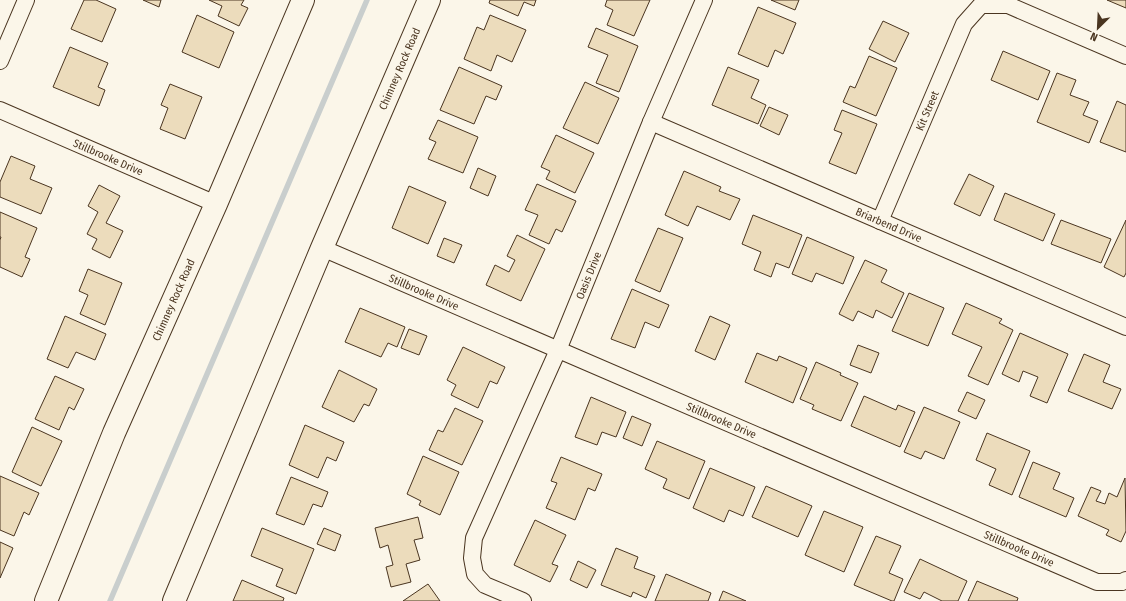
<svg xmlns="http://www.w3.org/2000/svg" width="1126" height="601" font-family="'Fira Sans Condensed',sans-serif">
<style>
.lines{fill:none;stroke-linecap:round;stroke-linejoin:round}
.stream{stroke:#c9cecd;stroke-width:5.5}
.building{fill:#ecdcbc;stroke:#4a3520}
.street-casing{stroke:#4a3520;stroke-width:18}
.secondary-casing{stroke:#4a3520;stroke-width:24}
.street{stroke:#fbf6e9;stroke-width:16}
.secondary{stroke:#fbf6e9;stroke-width:22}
.labels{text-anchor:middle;stroke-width:3;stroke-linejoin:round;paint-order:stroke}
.street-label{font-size:11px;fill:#4a3520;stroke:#fbf6e9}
</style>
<rect width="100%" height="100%" fill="#fbf6e9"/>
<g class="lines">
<path class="stream" d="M110 601 367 0"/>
</g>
<path class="building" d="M84 0H96L116 9 102 42 71 29Z
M143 0H161L159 7Z
M209 0H244L241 5 248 8 239 26 218 16 222 6Z
M490 0H536L534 6 524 2 518 16 489 3Z
M607 0H650L634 36 607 25 613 10 605 6Z
M771 0H799L795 10Z
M1107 0H1126V8Z
M758 7 796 23 783 54 775 50 768 67 738 54Z
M197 15 234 32 219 68 182 52Z
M490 15 526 30 512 62 497 55 491 71 464 59 477 27 484 30Z
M883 21 909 33 895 62 869 49Z
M596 28 638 46 619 92 596 83 608 55 588 47Z
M70 47 108 63 98 87 105 90 99 106 53 87Z
M1003 51 1050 71 1038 100 991 80Z
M869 56 897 68 876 116 843 102 850 86 855 88Z
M459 67 502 86 496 100 486 96 474 124 440 110Z
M728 67 759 80 751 98 766 105 758 124 712 105Z
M1057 73 1076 80 1070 95 1089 102 1083 115 1098 121 1089 143 1037 122Z
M585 82 619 98 598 144 563 128Z
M170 84 202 97 185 139 160 129 168 108 161 105Z
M1117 101 1126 105V152L1100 142Z
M769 107 788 115 779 135 760 126Z
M842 110 877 124 856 174 829 163 842 133 834 130Z
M438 120 478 137 463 173 428 159 436 142 429 139Z
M556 135 594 153 575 193 546 179 550 171 541 167Z
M11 156 35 166 30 179 52 188 41 214 0 197V182Z
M478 168 496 176 488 196 470 188Z
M684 171 721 187 719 191 740 199 730 220 697 206 688 226 665 215Z
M969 174 994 186 980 216 954 204Z
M537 184 576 201 562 232 556 229 549 244 529 235 538 215 525 210Z
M99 185 120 196 106 223 123 231 110 258 92 249 97 239 87 234 98 212 88 206Z
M409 186 446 202 428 244 392 228Z
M1005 193 1055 214 1043 241 994 220Z
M0 212 37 228 25 257 30 259 22 277 0 267V240L1 237H0Z
M753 215 802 235 789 268 776 263 771 277 754 270 761 252 742 244Z
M1061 220 1111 239 1101 263 1051 244Z
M1126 220V273L1124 277 1104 267Z
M658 228 683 238 660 292 635 281Z
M517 235 545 249 521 301 486 285 495 265 509 272 515 260 507 256Z
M807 237 854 257 843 284 816 273 812 282 792 274Z
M444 238 462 245 454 263 437 256Z
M865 260 887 270 881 282 904 293 892 318 876 310 873 318 858 311 853 321 839 314Z
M88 269 122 283 105 325 80 314 88 295 79 291Z
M632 289 669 305 659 328 645 322 635 348 611 339Z
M909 293 944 308 928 346 892 331Z
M966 303 1002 319 999 323 1013 330 988 385 968 376 982 347 952 334Z
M360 308 405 327 397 347 388 343 381 357 345 342Z
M65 316 106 334 95 360 76 352 68 368 47 359Z
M710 316 730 325 715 360 695 351Z
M409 329 427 336 419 355 401 348Z
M1020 333 1068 354 1047 403 1030 396 1038 377 1023 371 1019 382 1002 374Z
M858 345 879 353 871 373 850 365Z
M463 347 505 367 497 384 490 381 478 408 451 395 456 385 447 380Z
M757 353 777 361 779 356 807 368 793 403 745 382Z
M1084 354 1110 365 1103 382 1121 389 1112 409 1068 391Z
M816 362 841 373 840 375 858 383 841 421 812 409 814 405 800 399Z
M339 370 377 389 369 406 364 404 354 422 322 407Z
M55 376 84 389 74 410 69 407 59 430 35 419Z
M967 392 985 400 976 419 958 411Z
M864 396 896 410 898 405 915 412 900 447 851 426Z
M591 397 626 412 616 437 602 432 597 445 575 437Z
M924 407 960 422 944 459 925 451 921 459 904 452Z
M455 408 483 421 462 465 429 450 438 430 443 432Z
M632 416 651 424 642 446 623 438Z
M305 425 344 442 336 461 327 457 318 478 289 465Z
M32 427 62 441 41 486 12 472Z
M987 433 1030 451 1012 495 989 485 996 469 976 460Z
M657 441 705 461 689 499 663 488 667 479 645 469Z
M423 456 459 472 440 515 419 505 421 501 407 494Z
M561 457 602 474 595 491 588 488 575 520 546 508 557 483 551 481Z
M1033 462 1060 473 1053 489 1074 498 1066 517 1019 497Z
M710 468 755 487 743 516 729 510 724 522 693 508Z
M0 476 39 493 29 515 24 512 14 536 0 530Z
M291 477 328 492 322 507 313 504 304 525 276 514Z
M1125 478 1126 531 1121 542 1106 535 1109 530 1078 516 1091 487 1101 491 1096 501 1105 504 1109 493 1117 497Z
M766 486 812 506 798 537 752 517Z
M824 511 863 527 844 572 805 555Z
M418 517 423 538 414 540 420 560 406 564 411 582 391 587 386 567 393 565 388 545 380 548 375 528Z
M535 520 566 535 552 564 558 566 550 582 514 565Z
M262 528 314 549 296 594 276 586 283 569 251 556Z
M324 528 341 535 335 551 317 544Z
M876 536 901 546 889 573 903 579 894 601H892L854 585Z
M0 542 13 548 0 578Z
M616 548 638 557 634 568 655 576 646 598 633 592 631 597 601 585Z
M920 559 967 581 958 601H942L924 592 920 599 904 592Z
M578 561 596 570 587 588 570 580Z
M666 574 711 593 708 601H655Z
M242 580 284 598 283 601H233Z
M977 581 1018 598 1017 601H968Z
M428 584 440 601H403Z
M723 591 746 601H719Z"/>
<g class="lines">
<defs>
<g id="street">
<path d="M0 61 26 0"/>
<path id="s1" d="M0 110 216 204"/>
<path id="s2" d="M651 122 1126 327"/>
<path id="s3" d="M880 221 964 24 981 5H1008L1126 56"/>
<path id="s4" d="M322 248 1097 582H1122L1126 580"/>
<path id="s5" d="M523 601 485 585 475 574 472 558 474 538 558 350 651 122 704 0"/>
</g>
<g id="secondary">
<path id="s6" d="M46 601 114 433 216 204 303 0"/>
<path id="s7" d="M174 601 322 248 429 0"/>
</g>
</defs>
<use href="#street" class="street-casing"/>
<use href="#secondary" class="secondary-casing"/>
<use href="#street" class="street"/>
<use href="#secondary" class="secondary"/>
</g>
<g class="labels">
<g class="street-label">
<text dy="4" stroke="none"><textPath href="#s7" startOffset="578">Chimney Rock Road</textPath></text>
<text dy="4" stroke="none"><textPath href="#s3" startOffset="120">Kit Street</textPath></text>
<text dy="4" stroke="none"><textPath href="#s1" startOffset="118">Stillbrooke Drive</textPath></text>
<text dy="4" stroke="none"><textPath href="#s2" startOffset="259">Briarbend Drive</textPath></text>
<text dy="4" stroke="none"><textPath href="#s5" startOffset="379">Oasis Drive</textPath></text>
<text dy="4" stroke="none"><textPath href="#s4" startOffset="111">Stillbrooke Drive</textPath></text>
<text dy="4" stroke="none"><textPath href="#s6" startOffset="327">Chimney Rock Road</textPath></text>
<text dy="4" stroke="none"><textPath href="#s4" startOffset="435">Stillbrooke Drive</textPath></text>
<text dy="4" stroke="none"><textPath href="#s4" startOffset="759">Stillbrooke Drive</textPath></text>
</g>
</g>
<g transform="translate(1098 28) rotate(204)" stroke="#fbf6e9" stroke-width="3" paint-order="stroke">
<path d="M0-3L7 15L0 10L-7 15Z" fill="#4a3520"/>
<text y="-6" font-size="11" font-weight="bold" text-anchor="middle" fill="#4a3520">N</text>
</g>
</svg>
